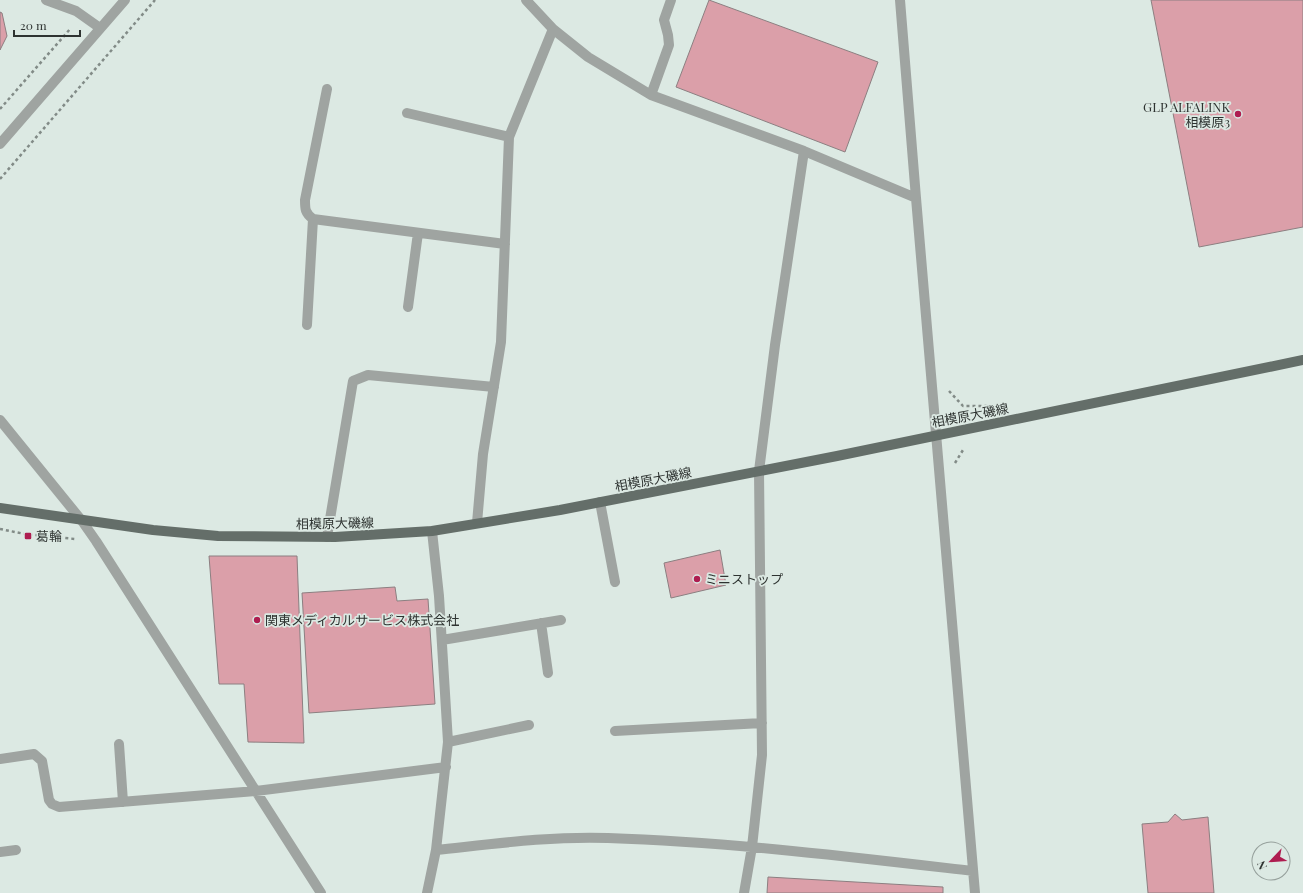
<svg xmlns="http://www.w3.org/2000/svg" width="1303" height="893" font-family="'Playfair Display','Noto Sans JP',serif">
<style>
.building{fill:#db9fa9;stroke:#8c7f81}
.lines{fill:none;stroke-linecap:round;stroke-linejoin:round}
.path{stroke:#828b87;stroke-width:2.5;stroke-dasharray:3 3;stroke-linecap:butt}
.minor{stroke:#9fa4a1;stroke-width:10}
.major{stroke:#646e69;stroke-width:10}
.poi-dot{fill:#ae1d50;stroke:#dce9e3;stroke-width:1.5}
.labels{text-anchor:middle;stroke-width:3.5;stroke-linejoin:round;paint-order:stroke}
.poi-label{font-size:13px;fill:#2e3331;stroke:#dce9e3;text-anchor:start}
.street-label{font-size:13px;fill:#2e3331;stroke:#dce9e3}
</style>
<rect width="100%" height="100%" fill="#dce9e3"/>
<path class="building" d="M709 0 878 62 845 152 676 87Z
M1151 0H1303V227L1199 247Z
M0 12 2 13 7 36 0 50Z
M720 550 726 585 671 598 664 563Z
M209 556H297L304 743 248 742 244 684H219Z
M395 587 397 601 428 599 435 704 309 713 302 593Z
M1175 814 1182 820 1208 817 1214 893H1148L1142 824 1168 822Z
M768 877 943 887V893H767Z"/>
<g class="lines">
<path class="path" d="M0 109 71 28
M0 179 155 0
M949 391 963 406H990
M955 463 963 450
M0 529 25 534 75 539"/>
<path class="minor" d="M46 0 76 11 100 28
M526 0 553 29 588 57 651 95 804 151 916 198
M900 0 916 198 975 893
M327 89 305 200C305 209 305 213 313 219L505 244
M651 95 669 45 668 35 664 20 671 0
M407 113 509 137
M0 144 125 0
M408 307 418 233
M307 325 313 219
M0 420 82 521 96 541 321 893
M600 502 615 582
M477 523 483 454 501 342 509 137 553 29
M327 537 353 381 368 375 494 387
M541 623 548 673
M442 640 561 620
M615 731 762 723
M448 742 529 725
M119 744 123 802
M0 759 34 754 42 761 49 800 52 804 59 807 256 791 446 767
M436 850C493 844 550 836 608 838 730 842 852 857 973 871
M0 852 16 850
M427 893 436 850 448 742 439 596 432 531
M744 893 752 847 762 755 759 471 775 345 804 151"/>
<path class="major" d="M0 508 153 530 218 536 335 537 432 531 560 510 837 456 1303 360"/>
</g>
<g class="poi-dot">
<circle cx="1238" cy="114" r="4"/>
<rect x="24" y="532" width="8" height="8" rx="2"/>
<circle cx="697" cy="579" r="4"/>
<circle cx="257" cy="620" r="4"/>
</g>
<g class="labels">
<g class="poi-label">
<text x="1230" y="112" text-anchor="end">GLP ALFALINK<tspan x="1230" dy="15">相模原3</tspan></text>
<text x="36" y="541">葛輪</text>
<text x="705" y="584">ミニストップ</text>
<text x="265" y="625">関東メディカルサービス株式会社</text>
</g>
<g class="street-label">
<text transform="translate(970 415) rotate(-11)" y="5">相模原大磯線</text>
<text transform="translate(653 479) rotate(-11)" y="5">相模原大磯線</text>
<text transform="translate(335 523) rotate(-1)" y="5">相模原大磯線</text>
</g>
</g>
<g transform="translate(1271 861) rotate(245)"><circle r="19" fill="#dce9e3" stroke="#96a09c"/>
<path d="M0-3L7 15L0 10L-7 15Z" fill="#ae1d50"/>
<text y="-6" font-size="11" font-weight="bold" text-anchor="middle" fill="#2e3331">N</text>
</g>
<path d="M14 30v6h66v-6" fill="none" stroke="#2e3331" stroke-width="2"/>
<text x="20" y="30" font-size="12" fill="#2e3331" stroke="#dce9e3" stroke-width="3" paint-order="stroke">20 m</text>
</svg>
